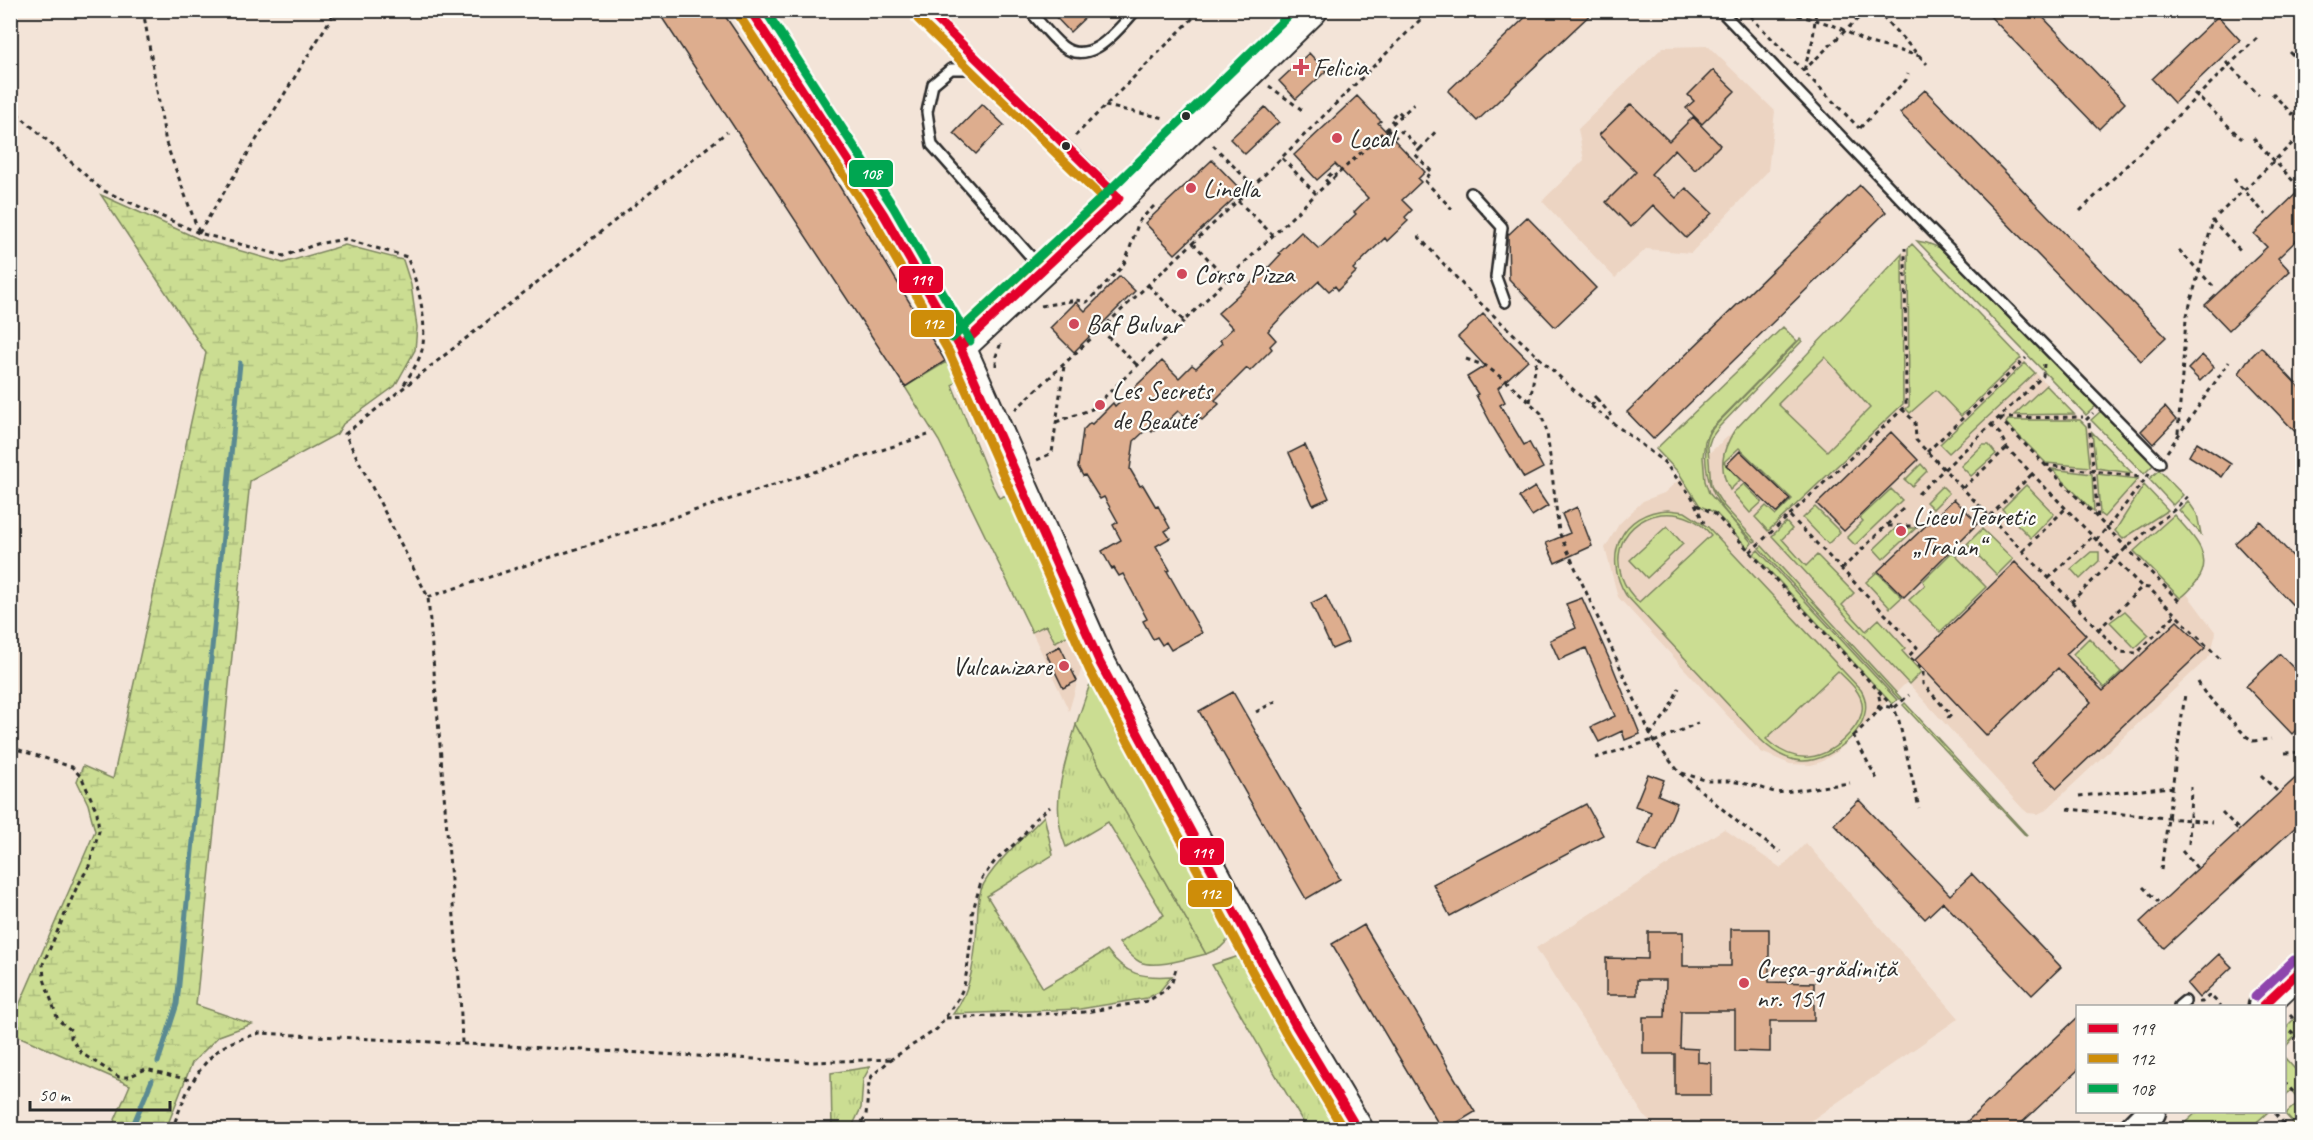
<svg xmlns="http://www.w3.org/2000/svg" width="2313" height="1140" font-family="Caveat,sans-serif">
<style>
.built{fill:#ecd4c2}
.grass{fill:url(#grass-tufts);stroke:#7b845e;stroke-width:1.5}
.wetland{fill:url(#wetland-marsh);stroke:#7b845e;stroke-width:1.5}
.garden{fill:#cbdd92;stroke:#7b845e;stroke-width:1.5;fill-rule:evenodd}
.lines{fill:none;stroke-linecap:round;stroke-linejoin:round}
.stream{stroke:#5a8a92;stroke-width:5}
.building{fill:#ddad8e;stroke:#2b2b2b;stroke-width:1.5}
.service-casing{stroke:#2b2b2b;stroke-width:14}
.primary-casing{stroke:#2b2b2b;stroke-width:33}
.trunk-casing{stroke:#2b2b2b;stroke-width:34}
.path{stroke:#2b2b2b;stroke-width:3;stroke-dasharray:4.5 4.5;stroke-linecap:butt}
.service{stroke:#fdfcf7;stroke-width:9}
.primary{stroke:#fdfcf7;stroke-width:28}
.trunk{stroke:#fdfcf7;stroke-width:30}
.bus-1-casing{stroke:#fdfcf7;stroke-width:14}
.bus-2-casing{stroke:#fdfcf7;stroke-width:14}
.bus-3-casing{stroke:#fdfcf7;stroke-width:14}
.bus-4-casing{stroke:#fdfcf7;stroke-width:14}
.bus-1{stroke:#e4002b;stroke-width:9}
.bus-2{stroke:#ce8d09;stroke-width:9}
.bus-3{stroke:#00a651;stroke-width:9}
.bus-4{stroke:#8e44ad;stroke-width:9}
.poi-dot{fill:#d1495b;stroke:#fdfcf7;stroke-width:2}
.bus-dot{fill:#2b2b2b;stroke:#fdfcf7;stroke-width:2}
.labels{text-anchor:middle;stroke-width:4.5;stroke-linejoin:round;paint-order:stroke}
.poi-label{font-size:26px;fill:#2b2b2b;stroke:#fdfcf7;text-anchor:start}
.line-badge{stroke:#fdfcf7;stroke-width:2}
.badge-label{font-size:16px;text-anchor:middle;font-weight:bold;fill:#fff}
</style>
<defs>
<pattern id="grass-tufts" width="24" height="20" patternUnits="userSpaceOnUse" patternTransform="scale(1.5)"><rect width="24" height="20" fill="#cbdd92"/><path d="M3 7l-1-3M5 7V3M7 7l1-3M15 17l-1-3M17 17v-4M19 17l1-3" fill="none" stroke="#aebe7e"/></pattern>
<pattern id="wetland-marsh" width="20" height="14" patternUnits="userSpaceOnUse" patternTransform="scale(1.5)"><rect width="20" height="14" fill="#cbdd92"/><path d="M1 5h8M5 5V1M11 12h8M15 12V8" fill="none" stroke="#aebe7e"/></pattern>
</defs>
<rect width="100%" height="100%" fill="#f3e4d8"/>
<filter id="ink" filterUnits="userSpaceOnUse"><feTurbulence type="fractalNoise" baseFrequency=".0167" numOctaves="2"/><feDisplacementMap in="SourceGraphic" scale="12" xChannelSelector="R" yChannelSelector="G"/><feConvolveMatrix kernelMatrix="1 2 1 2 8 2 1 2 1" color-interpolation-filters="sRGB"/></filter>
<g filter="url(#ink)">
<path class="built" d="M1708 46 1775 111 1768 171 1691 253 1646 249 1615 278 1542 201 1584 160 1578 129 1663 47Z
M1912 244 2198 542 2204 559 2203 572 2187 594 2216 633 2210 656 2046 810 2038 814 2028 813 2023 809 1907 682 1837 752 1821 762 1811 765 1790 764 1761 752 1618 597 1605 548 1619 524 1643 501 1664 493 1734 431Z
M1046 625 1055 642 1069 635 1083 663 1069 711 1032 632Z
M1724 829 1781 868 1806 843 1959 1018 1799 1129H1657L1645 1117 1536 948Z"/>
<path class="grass" d="M1076 725 1206 954C1189 958 1156 969 1140 962 1132 958 1125 949 1119 943L1164 915 1108 822 1066 847C1049 806 1064 766 1076 725Z
M1044 816 1053 855 987 896 1043 988 1107 950C1126 975 1141 978 1172 976L1159 992 1147 998 1080 1009 953 1014C972 990 975 956 977 926 978 913 977 902 981 890 989 868 1027 834 1044 816Z
M1242 955 1339 1129H1307L1212 965Z
M870 1067 863 1080 861 1108 851 1129H832L831 1073Z"/>
<path class="wetland" d="M101 195 199 239 283 263 345 245 403 260 411 285 417 327 415 350 395 386 343 424 337 434 250 481 196 1005 252 1024 219 1036 192 1063 166 1129H111L130 1085 11 1033V1024L95 831 88 804 77 781 83 766 113 779 206 353Z"/>
<path class="garden" d="M1917 241 1927 243 1943 249 2096 406 2086 415Z
M1912 244 2021 358 1961 416 1936 390 1910 413 1906 409 1909 406 1908 248Z
M1902 254 1903 404 1768 531 1755 517 1766 506 1776 515 1792 499 1739 448 1724 462 1740 480 1730 490C1718 468 1722 451 1734 431ZM1825 357 1870 408 1827 451 1778 404Z
M1783 327 1797 341 1710 430 1705 441 1703 457 1705 481 1709 493 1752 543 1748 548 1716 513 1700 506 1679 473 1656 449Z
M1800 339 1802 341 1719 427 1711 438 1708 447 1711 486 1723 505 1756 541 1754 542C1730 517 1709 501 1706 464 1705 451 1705 439 1713 428Z
M946 362 958 381 952 385 992 484 999 498 1006 495 1069 635 1055 642 1046 625 1032 632 939 441 905 387Z
M2025 363 2035 373 1949 453 1940 444Z
M2046 385 2074 414 2014 415Z
M2101 411 2153 465 2144 474 2091 420Z
M2008 420H2080L2086 426 2090 467 2046 463 2006 423Z
M2092 432 2132 473 2096 468Z
M1983 445H1989L1996 454 1971 476 1961 466Z
M1921 464 1927 471 1912 486 1905 480Z
M2052 469 2092 474 2094 512Z
M2159 470 2183 495 2173 505 2149 479Z
M2097 474 2138 479 2104 517 2100 514Z
M1744 484 1762 502 1750 513 1733 493Z
M2026 485 2054 514 2031 538 2002 509Z
M2144 485 2168 510 2123 539 2115 531Z
M1942 486 1949 493 1933 509 1926 502Z
M1891 489 1902 500 1855 545 1847 537 1863 521 1860 518Z
M2188 501 2197 514 2201 534 2179 510Z
M1815 507 1840 532 1828 544 1803 518Z
M1668 510 1685 512 1708 527 1861 690C1881 723 1832 762 1802 761 1785 760 1772 751 1761 740L1626 595C1602 556 1621 512 1668 510ZM1661 514C1682 512 1698 519 1711 535L1639 602C1605 572 1615 522 1661 514ZM1838 671C1847 680 1861 691 1862 704 1864 714 1857 725 1850 733 1824 762 1795 766 1766 739Z
M2174 515C2191 534 2216 556 2197 581 2191 589 2187 594 2180 598L2134 551Z
M1786 522 1792 529 1782 539 1806 566 1817 555 1854 593 1842 605 1866 631 1879 619 1905 648 1902 651 1921 672 1909 684 1772 536Z
M1667 526 1683 544 1647 578 1630 560Z
M1896 528H1916L1883 559 1874 549Z
M1982 529 2013 559 1997 575 1967 544Z
M1762 546 1901 698 1899 699 1759 548Z
M1758 550 1897 700 1892 704 1754 554Z
M1952 552 1986 587 1940 632 1909 600 1925 585 1923 581Z
M2091 552H2099V561L2080 579 2071 569Z
M1877 572 1902 597 1890 608 1866 582Z
M2125 611 2149 635 2135 648 2110 622Z
M2089 638 2121 672 2104 688 2073 654Z
M1091 681 1229 934V939L1220 948 1206 954 1076 725Z
M1905 703 2027 835 2026 836 1903 705Z
M2302 1011V1029L2285 1047V1028Z
M2285 1058 2302 1077V1127L2299 1129 2285 1114 2300 1101 2291 1090 2285 1096Z
M2197 1112H2268L2249 1129H2178Z"/>
<g class="lines">
<path class="stream" d="M158 1062 177 1004 240 363
M131 1130 152 1080"/>
</g>
<path class="building" d="M657 10H721L829 169 945 361 905 387Z
M1049 10H1093L1070 32Z
M1533 10H1595L1477 121 1448 91Z
M1984 10H2036L2125 103 2099 129Z
M2218 16 2240 40 2174 103 2152 79Z
M1309 53 1326 71 1296 99 1279 81Z
M1713 70 1735 91 1702 124 1686 108 1694 101 1688 95Z
M1925 90 2166 337 2141 361 1900 113Z
M1357 96 1381 121 1378 123 1425 172 1418 179 1421 182 1402 200 1412 210 1405 217 1408 221 1387 241 1385 238 1353 269 1356 272 1338 290 1335 286 1329 291 1319 281 1287 311 1268 331 1276 340 1270 346 1272 349 1250 371 1247 368 1215 400 1219 404 1202 420 1199 417 1192 424 1178 411 1161 427 1159 425 1152 432 1148 428 1134 441 1130 469 1140 486 1143 485 1156 507 1158 506 1170 528 1165 531 1170 538 1156 546 1170 570 1167 571 1202 633 1171 650 1166 642 1162 645 1157 637 1153 639 1143 621 1147 619 1123 574 1119 576 1114 568 1112 569 1102 551 1121 540 1113 525 1118 522 1104 497 1100 499 1085 475 1083 476 1078 467 1083 430 1090 423 1092 424 1113 403 1115 406 1162 361 1179 378 1192 365 1196 368 1222 343 1220 340 1233 328 1218 313 1268 268 1281 254 1279 253 1301 232 1319 249 1356 214 1354 212 1368 198 1335 164 1317 180 1294 155Z
M982 104 1004 125 976 154 954 133Z
M1631 104 1669 141 1693 117 1720 145 1695 170 1675 149 1651 174 1676 198 1686 188 1712 213 1686 238 1653 205 1631 227 1606 202 1636 172 1599 135Z
M1265 107 1279 122 1245 154 1230 139Z
M1212 160 1242 191 1175 254 1145 223Z
M1860 185 1886 212 1653 439 1627 412Z
M2302 188V235L2278 258 2290 271 2229 330 2205 305 2267 247 2254 234Z
M1527 217 1596 288 1555 327 1509 279 1508 235Z
M1120 276 1135 291 1074 352 1050 328 1076 302 1085 311Z
M1483 314 1528 360 1498 388 1505 402 1500 405 1524 445 1529 442 1543 468 1524 478 1493 427 1476 395 1478 394 1467 377 1485 366 1458 337Z
M2261 347 2302 390V439L2239 373 2247 361Z
M2202 355 2214 367 2200 381 2188 369Z
M2165 407 2176 420 2153 444 2141 431Z
M1891 432 1918 460 1844 531 1817 504Z
M2197 442 2231 464 2222 477 2189 456Z
M1305 445 1329 498 1313 505 1289 453Z
M1740 451 1790 499 1777 513 1726 465Z
M1535 487 1548 506 1532 516 1519 497Z
M1954 499 1978 523 1904 597 1878 571Z
M1577 507 1592 546 1555 563 1546 543 1570 533 1562 514Z
M2260 521 2302 566V615L2235 543Z
M2015 562 2086 635 2066 654 2103 691 2177 621 2205 648 2057 788 2031 763 2091 702 2058 668 1987 736 1915 660Z
M1326 596 1348 642 1332 649 1311 603Z
M1582 598 1612 665 1640 734 1625 740 1622 731 1599 742 1591 727 1615 716 1586 648 1559 660 1550 640 1576 628 1566 604Z
M1060 646 1077 681 1063 688 1046 653Z
M2280 654 2302 677V724L2292 734 2246 686Z
M1233 692 1340 879 1306 899 1199 711Z
M2302 772V821L2164 948 2140 922Z
M1648 774 1664 780 1658 795 1677 803 1657 852 1638 845 1651 812 1635 806Z
M1859 800 1950 895 1972 874 2061 967 2032 995 1943 902 1925 919 1834 824Z
M1586 804 1603 835 1450 916 1433 884Z
M1364 925 1475 1112 1445 1130H1442L1332 944Z
M1731 929H1769V982L1814 983V1021H1770V1052L1735 1051V1011H1681L1680 1048 1698 1049V1062L1711 1063V1095H1675V1054H1643V1017H1665L1666 980H1637V995H1606V958L1648 959V932H1683V966H1731Z
M2219 954 2232 967 2199 998 2187 984Z
M2078 1017V1070L2014 1130H1958Z"/>
<g class="lines">
<defs>
<path id="service" d="M926 10 1115 194
M1029 10C1040 22 1050 36 1062 46 1091 68 1118 29 1136 10
M1720 10 1922 221 2160 463
M985 69H951L933 84 927 112 932 145 1040 267
M1471 193 1502 227 1496 277 1505 302
M2179 1006 2185 1001"/>
<path id="primary" d="M750 10 884 215 960 347
M2263 1006 2302 969
M2133 1130 2151 1112"/>
<path id="trunk" d="M1312 10 1119 198 960 347 1100 663 1297 1028 1358 1130"/>
</defs>
<use href="#service" class="service-casing"/>
<use href="#primary" class="primary-casing"/>
<use href="#trunk" class="trunk-casing"/>
<path class="path" d="M143 10 166 143 199 233
M1744 10 1859 128
M1762 10 1785 12 1816 20 1838 27 1866 42 1920 56
M1876 10 1927 64
M1744 11 1754 10
M2290 52 2302 64
M2226 62 2259 95
M1804 70 1813 39 1816 10
M1803 71 1867 10
M1269 86 1305 112
M2194 93 2242 139
M2272 93 2302 124
M1105 106 1165 118
M10 107 102 190 199 233 284 256 317 244 345 239 407 257C418 284 428 320 422 350 419 362 409 376 402 388
M1394 123 1390 119 1398 111 1402 115
M1860 128 1906 80 1908 74
M1387 129 1395 137 1402 131 1420 149 1415 154 1432 172 1424 180 1452 209
M1075 136 1201 10
M2253 138 2297 185
M1213 145 1253 186
M1420 149 1438 129
M1282 158 1316 194 1414 104
M2234 179 2266 215
M1328 183 1325 179 1333 172 1336 176
M1238 201 1273 235
M2080 211 2258 37
M2218 215 2302 134
M2212 220 2242 252
M199 233 336 10
M1418 236 1476 299 1591 406 1664 462 1692 497 1704 523
M1193 243 1228 280
M2179 250 2214 287
M1148 285 1184 321 1316 194
M1041 306 1076 300 1087 302 1121 268 1126 260 1139 221 1156 204
M1101 330 1138 366
M1466 359 1486 366 1510 384 1541 413 1547 432 1559 532 1653 740 1680 773 1740 824 1780 852
M996 366V356L1001 343
M1597 399 1612 416
M1530 402 1537 356
M1591 406 1597 399 1593 395
M1902 409 1915 422 1916 440 2120 652 2137 653 2176 614
M1015 410 1246 193 1430 10
M1999 418 2181 603
M2000 418 2083 417
M2086 420 2093 413
M1056 422 1092 409 1184 321
M2089 423 2098 519
M1991 425 2000 434 2007 448 2142 587 2149 588 2221 660
M2178 433 2186 319 2213 221
M1927 452 2026 358
M2167 452 2229 362
M1037 460 1052 453 1064 366
M2045 465 2141 477
M1963 488 2007 448
M1918 494 2043 376 2044 364
M1697 505 1715 514 1894 708 1899 721 1919 808
M1790 516 1917 647 1909 656 1923 671V684L1951 715 1947 719
M1990 516 2032 474
M1888 526H1918
M2096 540 2107 528 2150 473
M2023 551 2065 509
M1750 552 1906 406 1905 248
M1842 569 1905 507
M2049 578 2092 537
M428 597 928 435
M2071 602 2126 548 2174 510 2189 495
M2098 630 2142 587
M2198 682 2204 692 2246 736 2253 741 2271 739
M1878 709 1880 701 1878 692
M1256 712 1278 700
M1650 735 1667 713 1679 688
M1853 735 1878 781
M1854 736 1883 706 1894 708 1909 695
M1654 742 1698 723
M10 747 72 767 82 778 97 812 99 831 89 866 76 889 43 964 44 979 58 1020 71 1030V1038L81 1053 119 1077H128L146 1069 193 1081
M2285 753 2302 752
M1595 758 1653 740
M1682 773 1708 781H1731L1756 786 1777 793 1850 783
M2261 775 2278 792
M2079 796 2173 787
M2067 809 2212 822
M2222 812 2238 829
M2189 844 2191 787
M2182 851 2197 868
M2161 870 2185 694
M2143 887 2158 902
M2199 1002H2202L2210 995 2221 1006
M2290 1015 2302 1028
M946 1018 1086 1012 1148 1001 1164 991 1172 982 1176 969
M2284 1025 2302 1043
M462 1043 460 991 428 597 345 434 727 132
M2284 1082 2302 1101
M2275 1114 2290 1130
M172 1130C183 1099 198 1060 228 1044 237 1039 249 1037 259 1033L813 1062 893 1059
M857 1130 866 1115 869 1082 872 1076 890 1060 937 1029 958 999 964 986 967 970 973 924 972 914 982 878 995 861 1021 838 1035 819 1050 807"/>
<use href="#service" class="service"/>
<use href="#primary" class="primary"/>
<use href="#trunk" class="trunk"/>
<defs>
<path id="bus-1" d="M750 10 884 215 960 347 1100 663 1297 1028 1358 1130
M927 10 1119 198 960 347
M2263 1006 2302 969"/>
<path id="bus-2" d="M740 17 874 221 949 352 1089 669 1286 1034 1344 1130
M918 19 1102 198 952 338"/>
<path id="bus-3" d="M765 10 894 208 970 341
M952 338 1111 189 1294 10"/>
<path id="bus-4" d="M2255 997 2294 960"/>
</defs>
<use href="#bus-1" class="bus-1-casing"/>
<use href="#bus-2" class="bus-2-casing"/>
<use href="#bus-3" class="bus-3-casing"/>
<use href="#bus-4" class="bus-4-casing"/>
<use href="#bus-1" class="bus-1"/>
<use href="#bus-2" class="bus-2"/>
<use href="#bus-3" class="bus-3"/>
<use href="#bus-4" class="bus-4"/>
</g>
</g>
<g class="poi-dot">
<path d="M1298 58h6v6h6v6h-6v6h-6v-6h-6v-6h6z"/>
<circle cx="1337" cy="138" r="6"/>
<circle cx="1191" cy="188" r="6"/>
<circle cx="1182" cy="274" r="6"/>
<circle cx="1074" cy="324" r="6"/>
<circle cx="1100" cy="405" r="6"/>
<circle cx="1901" cy="531" r="6"/>
<circle cx="1064" cy="666" r="6"/>
<circle cx="1744" cy="983" r="6"/>
</g>
<g class="bus-dot">
<circle cx="1186" cy="116" r="5"/>
<circle cx="1066" cy="146" r="5"/>
</g>
<g class="labels">
<g class="poi-label">
<text x="1313" y="76">Felicia</text>
<text x="1349" y="147">Local</text>
<text x="1203" y="197">Linella</text>
<text x="1194" y="283">Corso Pizza</text>
<text x="1086" y="333">Baf Bulvar</text>
<text x="1112" y="399">Les Secrets<tspan x="1112" dy="30">de Beauté</tspan></text>
<text x="1913" y="525">Liceul Teoretic<tspan x="1913" dy="30">„Traian“</tspan></text>
<text x="1052" y="675" text-anchor="end">Vulcanizare</text>
<text x="1756" y="977">Creșa-grădiniță<tspan x="1756" dy="30">nr. 151</tspan></text>
</g>
</g>
<g class="line-badge">
<rect x="848" y="159" width="46" height="29" rx="6" fill="#00a651"/>
<rect x="898" y="265" width="46" height="29" rx="6" fill="#e4002b"/>
<rect x="910" y="309" width="45" height="29" rx="6" fill="#ce8d09"/>
<rect x="1179" y="837" width="46" height="29" rx="6" fill="#e4002b"/>
<rect x="1187" y="879" width="46" height="29" rx="6" fill="#ce8d09"/>
</g>
<g class="badge-label">
<text x="871" y="179">108</text>
<text x="921" y="285">119</text>
<text x="933" y="329">112</text>
<text x="1202" y="858">119</text>
<text x="1210" y="899">112</text>
</g>
<rect width="2313" height="1140" fill="none" stroke="#fdfcf7" stroke-width="36"/>
<rect x="18" y="18" width="2277" height="1104" fill="none" stroke="#2b2b2b" stroke-width="2" filter="url(#ink)"/>
<rect x="2076" y="1005" width="210" height="108" fill="#fdfcf7" stroke="#a9a8a5" stroke-width="1.5"/>
<rect x="2088" y="1024" width="30" height="9" fill="#e4002b" stroke="#a9a8a5" stroke-width="1.5"/>
<text x="2130" y="1035" font-size="18" fill="#2b2b2b">119</text>
<rect x="2088" y="1054" width="30" height="9" fill="#ce8d09" stroke="#a9a8a5" stroke-width="1.5"/>
<text x="2130" y="1065" font-size="18" fill="#2b2b2b">112</text>
<rect x="2088" y="1084" width="30" height="9" fill="#00a651" stroke="#a9a8a5" stroke-width="1.5"/>
<text x="2130" y="1095" font-size="18" fill="#2b2b2b">108</text>
<path d="M30 1101v9h140v-9" fill="none" stroke="#2b2b2b" stroke-width="3"/>
<text x="39" y="1101" font-size="18" fill="#2b2b2b" stroke="#fdfcf7" stroke-width="4.5" paint-order="stroke">50 m</text>
</svg>
